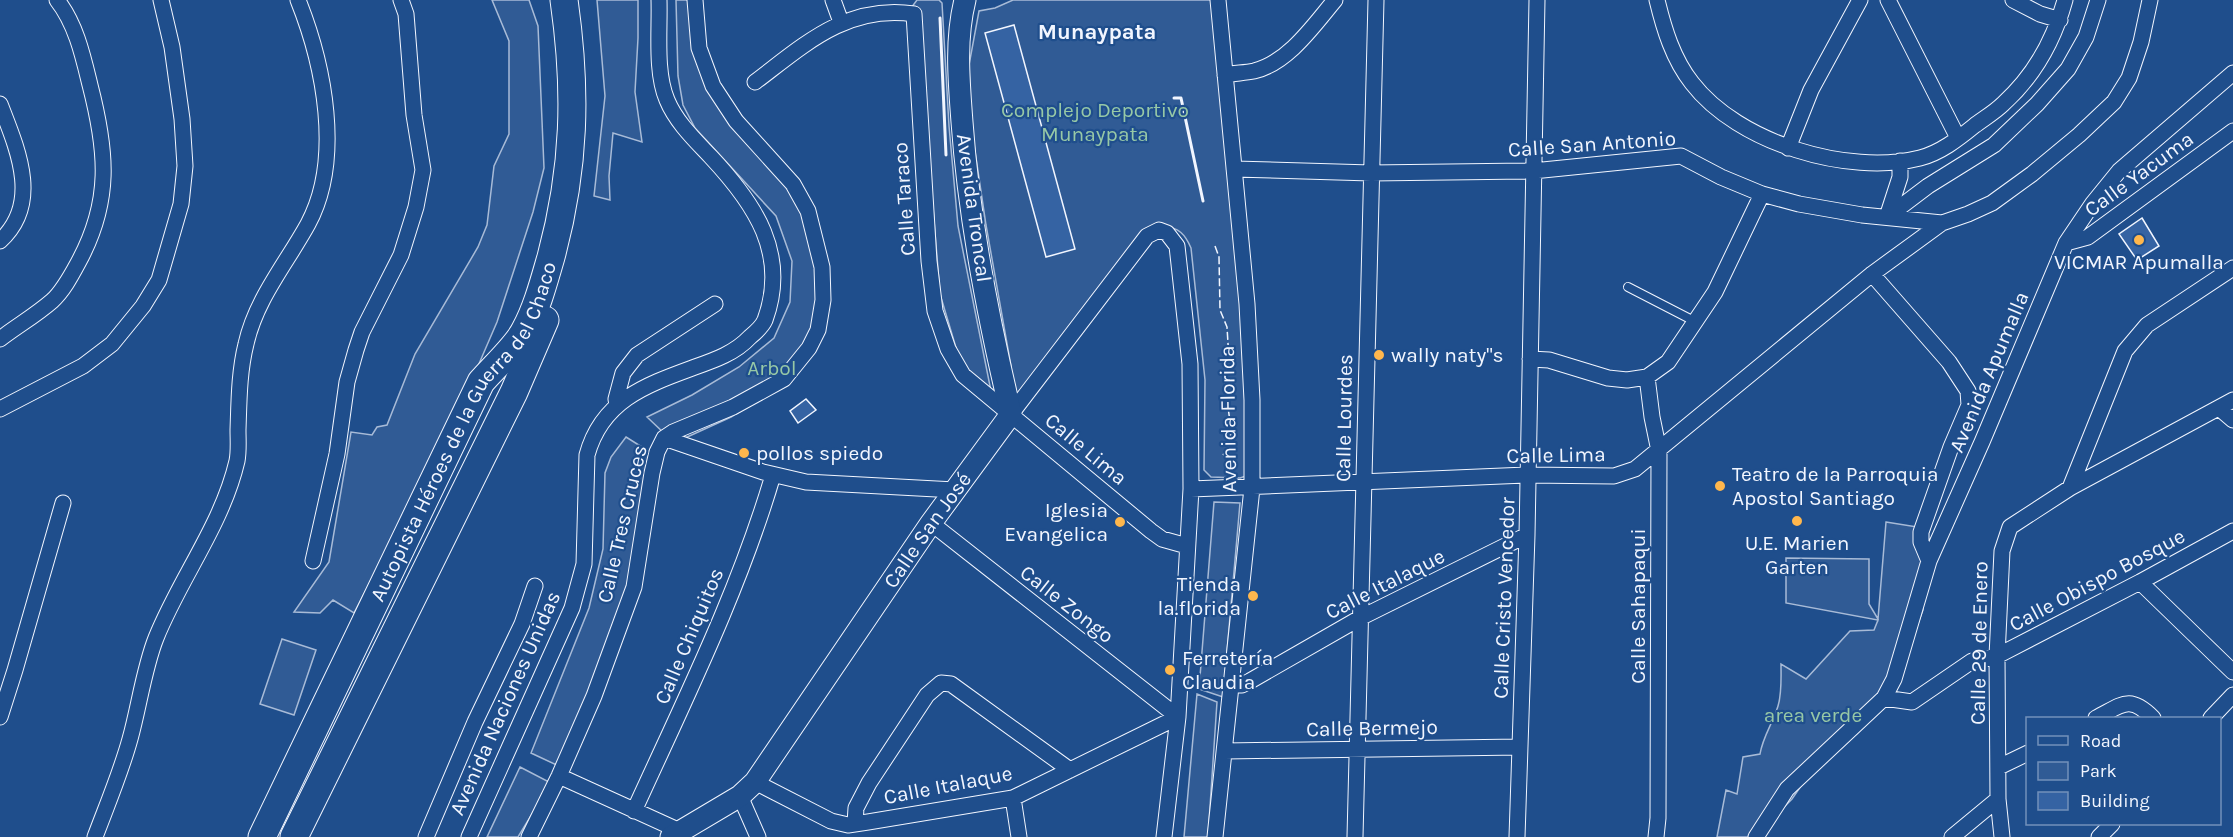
<svg xmlns="http://www.w3.org/2000/svg" width="2233" height="837" font-family="Karla,sans-serif">
<style>
.green{fill:#305b95;stroke:#a8bbd7;stroke-width:1.5}
.building{fill:#3563a3;stroke:#f2f6ff;stroke-width:1.5}
.lines{fill:none;stroke-linecap:round;stroke-linejoin:round}
.lane-casing{stroke:#f2f6ff;stroke-width:10}
.street-casing{stroke:#f2f6ff;stroke-width:17}
.secondary-casing{stroke:#f2f6ff;stroke-width:23}
.highway-casing{stroke:#f2f6ff;stroke-width:29}
.lane{stroke:#1f4e8c;stroke-width:8}
.street{stroke:#1f4e8c;stroke-width:15}
.secondary{stroke:#1f4e8c;stroke-width:21}
.highway{stroke:#1f4e8c;stroke-width:27}
.fence{stroke:#f2f6ff;stroke-width:1.5;stroke-dasharray:8 3;stroke-linecap:butt}
.wall{stroke:#f2f6ff;stroke-width:3}
.poi-dot{fill:#ffb74d;stroke:#1f4e8c;stroke-width:2}
.labels{text-anchor:middle;stroke-width:4.5;stroke-linejoin:round;paint-order:stroke}
.park-label{font-size:21px;fill:#97c8a6;stroke:#1f4e8c}
.street-label{font-size:21px;fill:#f2f6ff;stroke:#1f4e8c}
.poi-label{font-size:21px;fill:#f2f6ff;stroke:#1f4e8c;text-anchor:start}
.neighbourhood-label{font-size:22px;font-weight:bold;fill:#f2f6ff;stroke:#1f4e8c}
</style>
<rect width="100%" height="100%" fill="#1f4e8c"/>
<path class="green" d="M492 0H529L538 26 544 168 533 212 497 322 456 417 354 613 333 600 320 613 294 612 329 562 351 432 372 435 377 427 387 425 415 354 478 247 487 225 494 166 509 134V41Z
M597 0H638V38L635 92 642 142 613 133 609 176 610 200 594 196 605 96Z
M676 0H699L706 67 810 210 827 314 786 384 731 417 683 439 665 434 647 417 692 395 739 367 774 338 790 302 792 261 776 216 695 128 683 105 678 76Z
M917 0H939L942 3 949 126 958 226 991 391 962 368 940 294 918 23 911 8Z
M1013 0H1216L1244 355 1246 476 1240 478 1211 477 1204 470 1205 380 1191 248C1185 234 1179 228 1164 226L1010 404 1011 366 986 225 971 124 969 65 979 11 995 8Z
M626 437 658 457 628 590 563 768 531 753 589 608 603 549 605 473 611 457Z
M1214 502 1240 503 1223 697 1199 689Z
M1886 522 1930 529 1921 554 1923 610 1896 684 1810 773 1792 799 1754 837H1717L1726 790 1737 794 1743 757 1760 754C1763 736 1773 723 1778 706 1782 693 1781 678 1781 664L1806 679 1850 631 1874 630 1878 620 1786 603V558L1869 559V604L1878 619Z
M282 639 316 650 294 715 260 704Z
M1197 694 1217 702 1208 837H1184Z
M520 767 551 783 518 837H487Z"/>
<path class="building" d="M1014 25 1075 249 1046 257 985 33Z
M2142 218 2159 246 2137 260 2119 234Z
M806 399 816 410 798 423 790 411Z"/>
<g class="lines">
<defs>
<path id="lane" d="M1628 287 1696 322"/>
<path id="street" d="M833 0 841 22
M1657 0C1664 29 1673 59 1692 83 1738 143 1848 176 1920 158 1940 153 1958 139 1974 126 1983 119 1995 112 2003 104 2034 76 2054 40 2065 0
M1888 0 1958 138
M2013 0 2040 14 2060 20
M1225 75C1234 73 1244 73 1254 71 1288 63 1314 25 1335 0
M755 82C804 45 847 4 914 14L929 261 935 311 948 349 963 375 1151 531 1162 539 1187 546
M0 104C17 148 42 203 0 241
M1788 148 1811 90 1860 0
M1234 169 1371 173 1533 171 1681 156 1721 177 1762 194 1799 204 1862 215 1942 223
M1887 217 1928 186 1994 145 2037 104 2068 69 2086 37 2098 0
M1887 217 1900 177V161
M2066 243 2088 237 2233 131
M1872 274 1949 362 1968 391 1969 405 1951 447 1921 532V542L1929 561
M0 339C17 326 36 315 52 301 63 291 71 276 78 263 112 201 107 151 90 85 83 56 76 24 57 0
M1530 359 1549 360 1608 378 1627 380 1647 377 1668 362 1715 292 1762 194
M1647 377 1652 417 1659 451 1658 818 1656 837
M617 405 616 399 623 373 637 355 715 304
M2219 408 2233 420
M0 409 83 366 112 344 143 306 159 280 181 204 185 166 182 119 172 47 161 0
M1011 414 1147 236 1159 230 1167 233 1177 246 1190 364 1191 489 1178 717 1164 837
M664 438 763 472 806 482 955 490
M2070 488 2125 351 2147 325 2233 268
M1191 489 1528 475 1614 476 1635 469 1872 274 1942 223 1968 214 1992 203 2032 174 2079 135 2114 102 2129 78 2141 42 2150 0
M313 561 337 454 347 382 356 350 362 332 401 255 416 207 423 170 414 115 406 14 401 0
M2140 582 2233 672
M1230 685H1242L1250 681 1360 618 1527 535
M1884 698 1912 702 1972 661 1997 656 2140 582 2233 531
M0 717 15 670 63 503
M2096 718C2122 705 2129 694 2153 718
M2211 718 2233 695
M1225 751 1520 747
M1999 767 2028 753
M559 776 680 831
M755 782 831 821 848 825 868 822 1013 798 1178 717 931 523
M740 796 758 837
M1013 798 1019 837
M634 811C684 701 739 591 773 475
M855 823 856 808 869 783 927 695 941 683 951 684 1070 770
M95 837C107 805 121 772 130 739 139 707 144 668 156 638 180 578 222 525 237 461 239 451 238 440 238 430 239 401 239 372 246 344 256 299 286 264 308 224 343 159 324 65 298 0
M426 837 475 722 522 624 535 586
M469 837 572 608 584 564 587 455C602 400 646 385 695 367 715 360 735 353 750 337 756 332 762 327 765 320 789 254 755 204 711 157 695 140 676 122 667 100 655 72 660 30 659 0
M529 837 559 776 594 696 634 587 652 473 657 452 664 438 673 432 733 407 784 379 809 348 818 330 823 300 822 267 808 211 793 184 736 121 713 86 699 48 695 0
M1215 837 1252 488V400L1247 304 1218 0
M1355 837 1376 0
M1517 837 1527 535 1537 0
M1756 837 1787 789 1884 698 1894 679 1929 561 1982 442 2066 243 2093 203 2119 171 2233 73
M1952 837 1998 799
M2002 837 1998 799 1997 656 2002 551 2010 527 2070 488 2233 400
M2099 837 2112 824"/>
<g id="secondary">
<path id="s1" d="M671 837 740 796 755 782 931 523 1011 414C988 318 969 221 962 122 959 82 955 40 965 0"/>
</g>
<g id="highway">
<path id="s2" d="M262 837 481 382C493 368 518 345 525 330 537 308 544 281 551 257 575 168 577 91 564 0"/>
<path d="M294 837 514 392 545 320"/>
</g>
</defs>
<use href="#lane" class="lane-casing"/>
<use href="#street" class="street-casing"/>
<use href="#secondary" class="secondary-casing"/>
<use href="#highway" class="highway-casing"/>
<use href="#lane" class="lane"/>
<use href="#street" class="street"/>
<use href="#secondary" class="secondary"/>
<use href="#highway" class="highway"/>
<path class="fence" d="M1215 246 1219 257 1220 310 1227 327 1229 360 1225 385 1231 429 1230 444 1223 455"/>
<path class="wall" d="M940 18 946 155
M1174 98H1181L1203 201"/>
</g>
<g class="poi-dot">
<circle cx="2139" cy="240" r="6"/>
<circle cx="1379" cy="355" r="6"/>
<circle cx="744" cy="453" r="6"/>
<circle cx="1720" cy="486" r="6"/>
<circle cx="1797" cy="521" r="6"/>
<circle cx="1120" cy="522" r="6"/>
<circle cx="1253" cy="596" r="6"/>
<circle cx="1170" cy="670" r="6"/>
</g>
<g class="labels">
<g class="park-label">
<text x="1095" y="117">Complejo Deportivo<tspan x="1095" dy="24">Munaypata</tspan></text>
<text x="772" y="375">Arbol</text>
<text x="1813" y="722">area verde</text>
</g>
<g class="street-label">
<text transform="translate(1592 144) rotate(-4)" y="7">Calle San Antonio</text>
<text transform="translate(2139 174) rotate(-36)" y="7">Calle Yacuma</text>
<text transform="translate(904 199) rotate(-94)" y="7">Calle Taraco</text>
<text transform="translate(974 208) rotate(82)" y="7">Avenida Troncal</text>
<text transform="translate(1989 372) rotate(-67)" y="7">Avenida Apumalla</text>
<text transform="translate(1344 418) rotate(-89)" y="7">Calle Lourdes</text>
<text transform="translate(1228 419) rotate(-91)" y="7">Avenida Florida</text>
<text dy="7" stroke="none"><textPath href="#s2" startOffset="454">Autopista Héroes de la Guerra del Chaco</textPath></text>
<text transform="translate(1086 449) rotate(40)" y="7">Calle Lima</text>
<text transform="translate(1556 455) rotate(-1)" y="7">Calle Lima</text>
<text transform="translate(622 524) rotate(-77)" y="7">Calle Tres Cruces</text>
<text dy="7" stroke="none"><textPath href="#s1" startOffset="406">Calle San José</textPath></text>
<text transform="translate(2097 580) rotate(-28)" y="7">Calle Obispo Bosque</text>
<text transform="translate(1385 584) rotate(-27)" y="7">Calle Italaque</text>
<text transform="translate(1504 598) rotate(-88)" y="7">Calle Cristo Vencedor</text>
<text transform="translate(1067 604) rotate(38)" y="7">Calle Zongo</text>
<text transform="translate(1638 606) rotate(-90)" y="7">Calle Sahapaqui</text>
<text transform="translate(689 636) rotate(-67)" y="7">Calle Chiquitos</text>
<text transform="translate(1979 643) rotate(-89)" y="7">Calle 29 de Enero</text>
<text transform="translate(505 703) rotate(-66)" y="7">Avenida Naciones Unidas</text>
<text transform="translate(1372 728) rotate(-1)" y="7">Calle Bermejo</text>
<text transform="translate(948 785) rotate(-11)" y="7">Calle Italaque</text>
</g>
<g class="poi-label">
<text x="2139" y="269" text-anchor="middle">VICMAR Apumalla</text>
<text x="1391" y="362">wally naty"s</text>
<text x="756" y="460">pollos spiedo</text>
<text x="1732" y="481">Teatro de la Parroquia<tspan x="1732" dy="24">Apostol Santiago</tspan></text>
<text x="1108" y="517" text-anchor="end">Iglesia<tspan x="1108" dy="24">Evangelica</tspan></text>
<text x="1797" y="550" text-anchor="middle">U.E. Marien<tspan x="1797" dy="24">Garten</tspan></text>
<text x="1241" y="591" text-anchor="end">Tienda<tspan x="1241" dy="24">la.florida</tspan></text>
<text x="1182" y="665">Ferretería<tspan x="1182" dy="24">Claudia</tspan></text>
</g>
<g class="neighbourhood-label">
<text x="1097" y="39">Munaypata</text>
</g>
</g>
<rect x="2026" y="717" width="195" height="108" fill="#1f4e8c" stroke="#7391ba" stroke-width="1.5"/>
<rect x="2038" y="736" width="30" height="9" fill="#1f4e8c" stroke="#7391ba" stroke-width="1.5"/>
<text x="2080" y="747" font-size="18" fill="#f2f6ff">Road</text>
<rect x="2038" y="762" width="30" height="18" fill="#305b95" stroke="#7391ba" stroke-width="1.5"/>
<text x="2080" y="777" font-size="18" fill="#f2f6ff">Park</text>
<rect x="2038" y="792" width="30" height="18" fill="#3563a3" stroke="#7391ba" stroke-width="1.5"/>
<text x="2080" y="807" font-size="18" fill="#f2f6ff">Building</text>
</svg>
